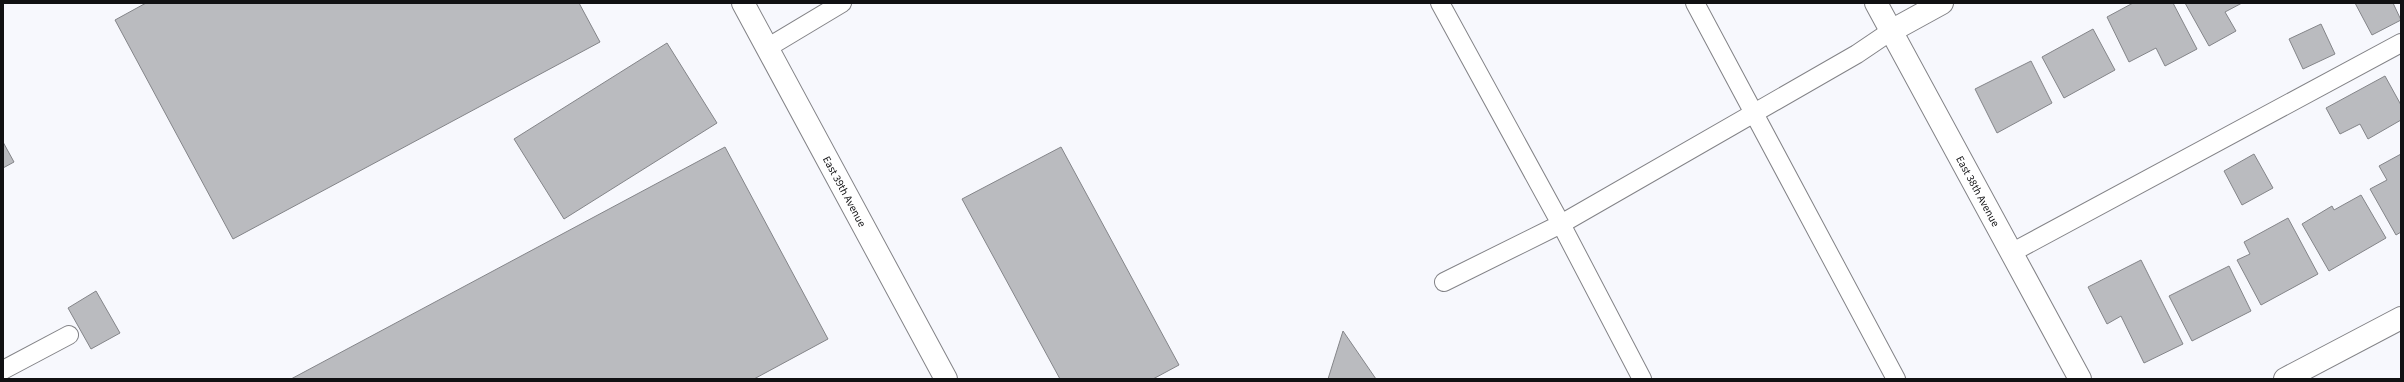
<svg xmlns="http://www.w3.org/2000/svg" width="2404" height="382" font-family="'Source Sans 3',sans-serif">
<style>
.building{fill:#babbbf;stroke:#848589}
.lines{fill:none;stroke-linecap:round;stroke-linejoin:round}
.service-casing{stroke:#838387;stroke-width:20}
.minor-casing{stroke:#838387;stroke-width:24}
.tertiary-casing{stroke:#838387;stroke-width:24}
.service{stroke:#fff;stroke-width:18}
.minor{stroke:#fff;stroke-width:22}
.tertiary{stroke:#fff;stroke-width:22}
.labels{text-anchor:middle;stroke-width:4;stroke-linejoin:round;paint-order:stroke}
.street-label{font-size:11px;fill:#111113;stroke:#f7f8fd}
</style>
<rect width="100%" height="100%" fill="#f7f8fd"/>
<path class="building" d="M146 3H579L600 42 233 239 115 20Z
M2133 3H2173L2197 49 2165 66 2156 48 2129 62 2107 17Z
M2185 3H2242L2225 12 2236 31 2209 46Z
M2355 3H2393L2401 20 2372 35Z
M2321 24 2335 54 2303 69 2289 39Z
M2093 29 2115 70 2064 98 2042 57Z
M667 43 717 123 564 219 514 139Z
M2031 61 2052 103 1997 133 1975 89Z
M2385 76 2401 105V120L2368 139 2360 124 2340 134 2326 108Z
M3 142 14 162 3 168Z
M725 147 828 339 754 379H291Z
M1061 147 1179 365 1153 379H1060L962 199Z
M2254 154 2273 188 2242 205 2224 171Z
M2401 154V232L2396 235 2370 189 2387 180 2379 166Z
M2361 195 2386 238 2329 271 2302 224 2332 206 2334 210Z
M2288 218 2318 274 2261 305 2237 260 2250 254 2244 242Z
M2141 260 2183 344 2144 363 2121 316 2107 324 2088 287Z
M2229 266 2251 311 2192 341 2169 296Z
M96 291 120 333 91 349 68 308Z
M1343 331 1376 379H1328Z"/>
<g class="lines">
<defs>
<path id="service" d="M1440 3 1561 224 1642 379
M1695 3 1896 379
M767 48 842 3
M2011 253 2401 43
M1444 282 1561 224 1857 54 1891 31
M3 370 69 335"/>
<g id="minor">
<path id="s1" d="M743 3 946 379"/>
<path d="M1891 31 1942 3"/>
<path d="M2285 379 2401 318"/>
</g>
<g id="tertiary">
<path id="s2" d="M1876 3 2080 379"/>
</g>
</defs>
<use href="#service" class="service-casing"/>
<use href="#minor" class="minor-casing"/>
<use href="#tertiary" class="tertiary-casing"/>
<use href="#service" class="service"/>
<use href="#minor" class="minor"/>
<use href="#tertiary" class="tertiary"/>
</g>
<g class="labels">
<g class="street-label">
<text dy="4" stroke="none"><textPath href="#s1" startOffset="214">East 39th Avenue</textPath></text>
<text dy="4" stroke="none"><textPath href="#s2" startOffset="214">East 38th Avenue</textPath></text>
</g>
</g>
<rect width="2404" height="382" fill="none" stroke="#111113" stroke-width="8"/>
</svg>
